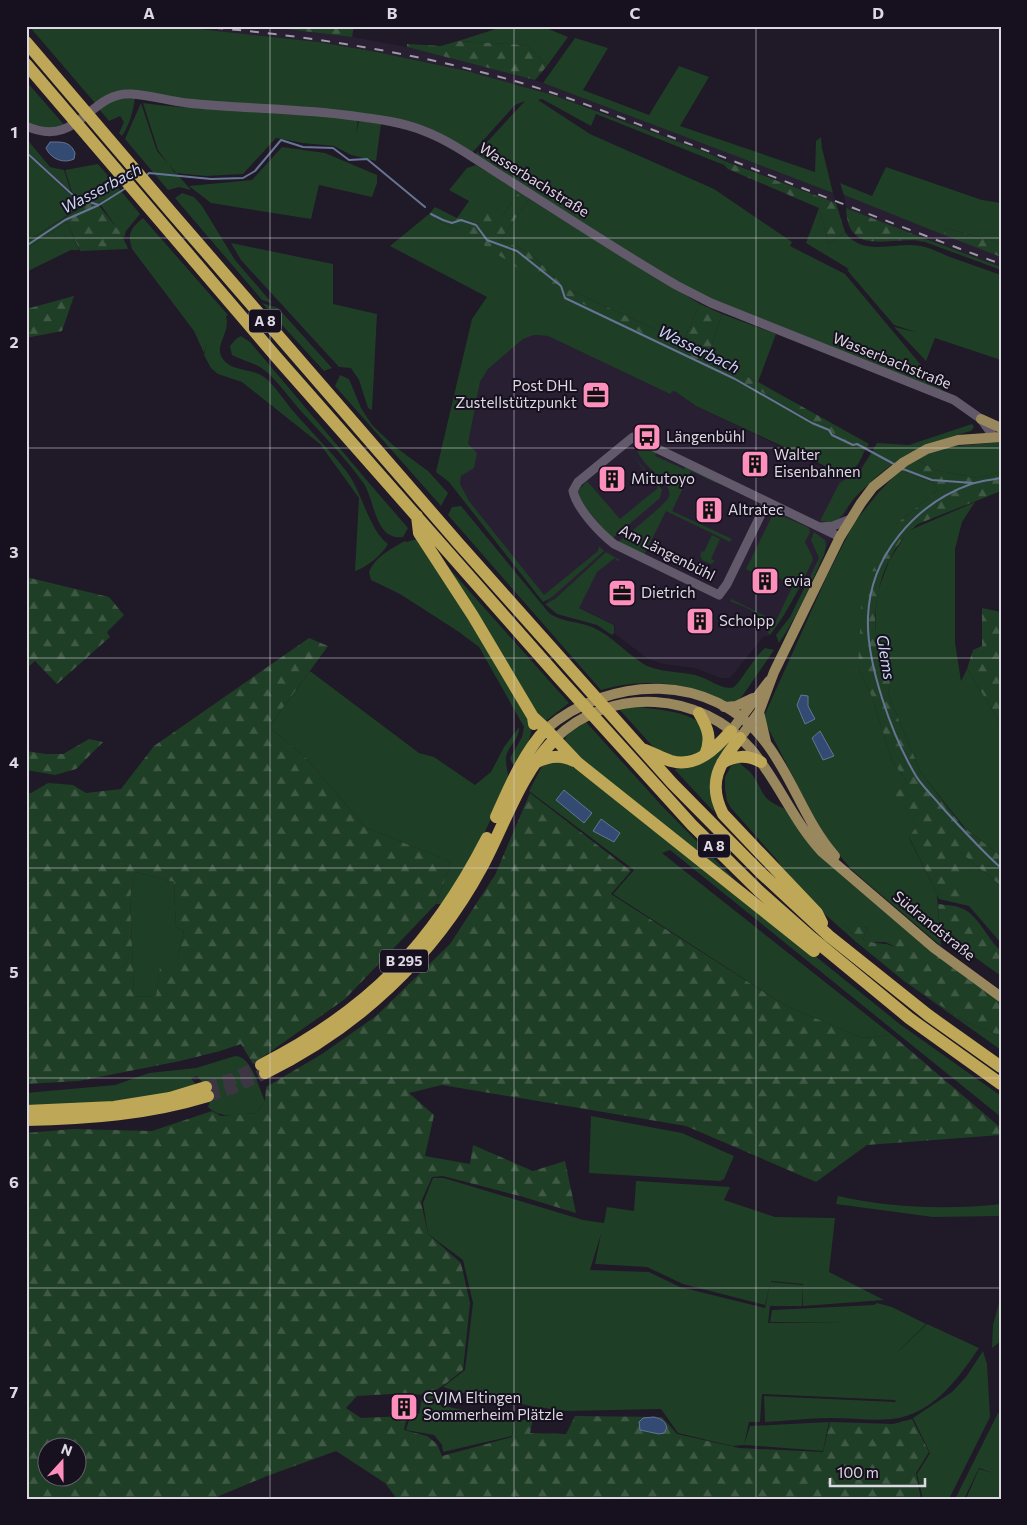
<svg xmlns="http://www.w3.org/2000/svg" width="1027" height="1525" font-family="Commissioner,sans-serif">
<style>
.built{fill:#291f33}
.green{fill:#1f3e26;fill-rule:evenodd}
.forest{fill:url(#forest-firs);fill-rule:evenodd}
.water{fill:#334a73;stroke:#667595}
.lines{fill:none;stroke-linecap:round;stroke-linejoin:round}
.stream{stroke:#667595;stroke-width:2}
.highway-tunnel{stroke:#3c3643;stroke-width:12;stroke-dasharray:12 6;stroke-linecap:butt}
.minor{stroke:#625a6b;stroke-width:9}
.major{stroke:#99885e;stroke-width:10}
.highway{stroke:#bea756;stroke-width:12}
.rail{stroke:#9f9aa6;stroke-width:2;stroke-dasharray:9 9;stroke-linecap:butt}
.grid{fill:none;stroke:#ddd9e3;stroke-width:1;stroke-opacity:0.55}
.labels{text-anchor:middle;stroke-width:4;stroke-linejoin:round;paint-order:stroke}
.shield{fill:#17101e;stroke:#a29da8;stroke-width:1}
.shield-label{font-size:14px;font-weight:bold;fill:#ddd9e3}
.street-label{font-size:15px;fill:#ddd9e3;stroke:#17101e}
.poi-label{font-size:15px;fill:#ddd9e3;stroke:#17101e;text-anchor:start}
.water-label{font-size:16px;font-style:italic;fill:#c7d7f3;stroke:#17101e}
.neatline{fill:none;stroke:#ddd9e3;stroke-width:2}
.grid-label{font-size:16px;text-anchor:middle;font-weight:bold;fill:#ddd9e3}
</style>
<defs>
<pattern id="forest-firs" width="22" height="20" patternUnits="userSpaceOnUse" patternTransform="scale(1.25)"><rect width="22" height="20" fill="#1f3e26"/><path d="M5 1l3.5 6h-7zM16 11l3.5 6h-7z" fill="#3f5945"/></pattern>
</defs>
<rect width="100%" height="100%" fill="#201927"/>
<path class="built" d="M157 26H261L352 37 407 47 535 80 833 193 836 203 608 115 553 95 467 71 377 52 319 42 190 28Z
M844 195 1001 257V267L846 208Z
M534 335 548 336 670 394 673 391 676 392 696 406 841 476H849L856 473 867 459 852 501 812 574 796 594 781 620 770 635 763 637 730 678H721L695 668 664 664 648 659 614 633 615 625 580 608 548 602 468 501 460 484 461 476 474 467 468 444 480 382 488 369 523 339Z"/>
<path class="green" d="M29 26H157L190 28 319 42 377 52 467 71 553 95 703 151 725 161 724 165 596 114 591 126 542 99 538 100 590 134 714 189 792 242 790 246 845 274 946 395 733 309 684 287 474 156 525 101 515 105 471 154 420 127 197 102 140 92 95 103Z
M505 26H541L568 37 547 66 527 45 458 41Z
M575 38 608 48 583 90 649 115 679 66 709 77 680 126 815 172 816 141 821 137 822 148 833 193 543 83Z
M26 81 66 127 54 131 26 123Z
M135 98C133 111 130 124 122 136L119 133 124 122 120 116 109 121 99 109 112 100Z
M141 103 157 151 191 190 179 187 168 190 125 139Z
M143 103C214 113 287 109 358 120L356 133 359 121 381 124 376 161 351 155 334 146 303 143 276 138 243 174 206 176 175 173 158 150Z
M26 138 50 167 64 170 71 192 26 150Z
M282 147 325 153 377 175V183L372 197 319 185 311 219 211 203 189 186 252 180Z
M26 153 82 206 26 242Z
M98 164 121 191 119 192 121 191 140 214 126 231 124 238 100 204 77 197 72 192 65 170Z
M476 165 519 192 501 218 479 224 457 218 469 201 449 190 467 168Z
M886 167 982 200 1001 203V243L945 228 944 235 844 195 840 183 872 196Z
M182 193 194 197 202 206 235 260 272 303 262 300 175 198Z
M529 199 700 304 683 342 566 288 529 252 501 240Z
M819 208 829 244 845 232C863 258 895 241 921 246 931 248 940 253 950 257 967 263 984 269 1001 275V360L935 338 926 361 894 327 916 332 894 325 847 270 849 269 806 243Z
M429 214 443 223 460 229 682 353 767 395 864 452C859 464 854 474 840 473L696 406 676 392 673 391 670 394 548 336 534 335 523 339 488 369 480 382 468 444 477 453 474 468 461 476 460 484 469 501 544 595 598 551 599 546 604 551 552 597 543 602 449 482 436 472 472 319 487 297 390 246Z
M143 218 228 315 226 316C231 334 213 345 223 359 232 372 252 368 264 377 273 383 286 403 294 412 311 432 331 451 347 472 362 492 369 530 388 544 382 555 367 567 355 571L359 498 320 444 242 382 218 374 211 368 204 355 207 343 204 353 194 331 132 249C127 233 131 228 143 218Z
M67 222 79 250H71L26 272V249Z
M926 239 1001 267V270L925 242Z
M231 243 333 264V304L377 314 372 410 368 408 359 380 351 368 339 367 241 260Z
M262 303 278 308 332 368 324 371Z
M722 314 776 334 758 382 708 357Z
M241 336 250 342 370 484 408 528 403 537C375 541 375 501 364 484 345 457 321 433 299 409 287 395 275 377 260 367 252 362 241 360 232 355L230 346 236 339Z
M340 375 349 379 361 408 372 425 394 446 428 471 448 493 441 506 335 386Z
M972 424 974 427 971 431C931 442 899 454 869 484 863 489 857 495 852 501 841 515 841 525 820 521L839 484 842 481 858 475 877 443 909 445Z
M637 442 657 452 655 456 684 469 686 466 717 481 716 483 691 471 672 511 732 539 730 542 666 511 644 555 617 543C625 537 668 502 669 497 671 487 663 480 656 474 646 464 638 457 634 443Z
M1001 442V472L978 478 935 470 916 459 943 447Z
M629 451 662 490 660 498 612 539 578 499V491L587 481 620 519 658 488Z
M900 470 932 482 938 490 895 525 858 668 872 697 892 761 907 782 895 795 917 826 909 838 937 893 960 900V852L1001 886V943L969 906 939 899 937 895 941 946 852 870 830 844 811 812 765 722V714L827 576 854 523 878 493Z
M975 502 962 522 955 549V643L961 681 967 669 1001 724V856L965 828 921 773 888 694 893 670 875 637 876 608 878 591 889 561 908 531Z
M461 506 549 613C563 623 578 621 592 627 611 635 625 652 642 663 659 674 682 670 701 677 710 680 724 691 734 687 739 684 756 655 765 648L774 650 743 695C737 702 731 703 722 700 712 698 703 692 693 689 663 680 629 682 601 690L448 515 452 507Z
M774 512 809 528 810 532 805 542 812 556 813 560C800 586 788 612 770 635 765 630 765 622 760 617 753 609 739 605 730 601L731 599 776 621 793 585 755 566 752 572 746 569Z
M814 532 825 540 826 546 824 555C810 585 798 616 779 643L776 635 790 617 819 558 811 540Z
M712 535 720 539 711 559 715 561 711 564 702 560 700 555 702 551 704 552Z
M417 539 451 590 531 725C533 740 522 753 515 765L512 763 510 758 522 737 524 727 479 647 459 632 400 594 371 580 369 572C375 557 392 548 405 541L406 542Z
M606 552 620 560 618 561 615 558 597 572 579 608 614 625V633L612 635 597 625 557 614 545 604 555 599Z
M447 566 569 703 543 723Z
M310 671 419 753 434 757 475 785 491 772 504 747 519 727C520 740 508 745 506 757 505 762 509 774 508 781L473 858 444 904H436L451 862 365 827 305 757 269 727Z
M631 706C655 710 688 709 705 728L703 751 678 759 655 749 619 709Z
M586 722 663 807 738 883 583 761 565 741C566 731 578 728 586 722Z
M729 739 713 804 714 812 675 770 680 765Z
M564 760 743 898 901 1025 1001 1096V1117L670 850 662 853 892 1035 863 1038 786 1006 613 894 634 870 529 791 543 764Z
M740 762C742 767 747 768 751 773 764 790 759 798 783 808L898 921 896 947 885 942H869L863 940 867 928 844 924 855 936V941C831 919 792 888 777 860L731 808 727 801 725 789V777L731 766Z
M135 872 174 882 176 927 184 931 178 957 160 967 156 996 134 997 130 898Z
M904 981 964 1021 1001 1036V1050Z
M235 1056C252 1056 258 1087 265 1101L257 1113C240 1114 221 1120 208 1107 214 1091 206 1087 197 1076L191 1078 197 1086 126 1102 26 1107V1093L115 1085 149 1073 196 1068Z
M591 1116 682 1133 734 1156 724 1179 720 1181 589 1173Z
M433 1178H444L583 1220 604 1223 607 1207 634 1211 636 1181 730 1187 724 1200 775 1217 835 1218 829 1272 884 1300 803 1306V1284L771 1281V1282L803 1285 802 1306H770L768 1323 846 1322 861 1313 846 1322H770L772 1310 874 1305 877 1303 892 1307 926 1324 889 1360 927 1324 979 1348C958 1379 932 1415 892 1419 872 1421 851 1418 830 1418 809 1418 787 1421 765 1422L764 1396 896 1402 895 1400 762 1394 760 1422H749L744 1445 750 1426 829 1422 823 1451 744 1445 732 1446 678 1433 661 1409 567 1411 536 1407 459 1392 443 1387 465 1370 473 1303 463 1260 428 1234 423 1203ZM601 1234 595 1264 647 1267 683 1284 765 1305 770 1284 765 1308 680 1287 649 1272 590 1270Z
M838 1196C891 1208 947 1210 1001 1204V1216L933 1217 836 1204Z
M1001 1296V1341L992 1348 993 1325Z
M983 1351 987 1364 990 1417 949 1499H923L917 1474 930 1453 913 1418 952 1392 966 1377Z
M434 1395 440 1405 514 1421 512 1436 443 1452 442 1445 434 1435 406 1430 411 1413 419 1414 422 1397Z
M998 1413 1001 1414V1499H966L979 1469 993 1473 979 1468 964 1499H955Z"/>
<path class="forest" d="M261 26 347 27 354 26 352 37Z
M458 41 527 45 547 66 535 80 407 47V44L441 46Z
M725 161 836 203 845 232 829 244 819 208 728 169 724 165Z
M519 192 529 199 501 240 529 252 566 288 683 342 700 304 722 314 708 357 758 382 869 444 864 452 767 395 537 281 460 229 443 223 429 214 435 207 457 218 479 224 489 210 501 218Z
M73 197 96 202 121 233 128 249 80 251 67 222 26 249V242L82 207Z
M846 208 926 239 925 242C892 234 848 260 846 208Z
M945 228 1001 243V257L944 235Z
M74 296 62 331 26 338V309Z
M916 459 935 470 978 478 1001 472V491L918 524C898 538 882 569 878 594 875 608 875 623 875 637L890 645 893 670 888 694 921 773 962 826 1001 856V886L960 852V901L937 893 909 837 917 826 894 795 907 782 892 761 872 697 858 668 862 592 895 525 938 490 932 482 900 470Z
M26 577 109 597 124 615 107 632 110 637 57 684 35 661 27 668 28 672 26 673Z
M982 608 1001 612V724L967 669 973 650 982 646Z
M309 638 328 646 269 727 305 757 365 827 451 862 436 904 345 999 253 1064 241 1044 220 1051 180 1061 79 1081 26 1084V793H31L48 783 73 785 86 793 121 789 154 746ZM135 872 174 882 176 927 184 931 178 957 160 966 156 996 134 997 130 898Z
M89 739 103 742 76 769 55 775 26 770V751L46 754H63Z
M530 793 631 871 611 894 786 1006 863 1038 892 1035 1001 1128V1135L867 1145 816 1182 686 1126 442 1085 409 1093 434 1115 425 1156 470 1164 473 1145 533 1171 565 1161 576 1213 520 1196 443 1176 432 1177 421 1202 428 1234 461 1263 470 1303 463 1370C447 1382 431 1400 409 1393L357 1396 346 1408 361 1418 407 1416 404 1430 427 1436 437 1444 442 1456 512 1437 515 1421 533 1419 530 1433 566 1434 575 1416 662 1417 677 1434 739 1448 823 1452 830 1422 893 1424 912 1419 929 1452 916 1473 921 1499H397L385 1483 336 1451 267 1476 212 1499H26V1133L73 1129 152 1131 212 1111 221 1116 257 1113 265 1101 266 1087 322 1054 376 1016 450 944 495 875ZM48 1448H78V1478H48Z
M938 904C945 905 954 905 961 908 979 915 987 939 1001 951V976L940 932Z
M898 921 1001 999V1036L964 1021 904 981 855 941V936L843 923 867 928 863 940C874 944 884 942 895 947L893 936Z"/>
<path class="water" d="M50 142C62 142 70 141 75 153L74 159C63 164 51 159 46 148Z
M801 695 808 696V706L815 719 805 724 797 705Z
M820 731 834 756 823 760 812 738Z
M564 790 592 813 584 823 556 800Z
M601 819 620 833 614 842 593 831Z
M654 1417C661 1419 665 1420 667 1428L664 1433 659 1434 640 1430 639 1422 643 1418Z"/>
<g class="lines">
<path class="stream" d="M26 152 76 198 99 205
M147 175 149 173 211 179 243 178 255 171 281 140 303 147 333 148 349 160 367 159 425 207
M431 214 443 220 452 223 461 220 476 225 487 240 517 251 561 286 565 298 735 379 812 423 829 430 832 435 853 445 857 444 894 464
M26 246 65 220 99 205 126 188
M903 469 932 480 973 483
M1001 478C991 480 980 481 971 484 915 504 870 556 868 617 866 663 892 736 916 776 922 786 932 795 940 805 960 827 979 848 1001 868"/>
<path class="highway-tunnel" d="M206 1087 232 1079 261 1065
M208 1096 235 1087 265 1073"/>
<path class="minor" d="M26 126C79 150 89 91 131 94 150 95 169 101 187 103 243 109 298 108 354 116 377 119 402 122 424 131 453 142 479 162 505 178 562 214 618 251 676 285L711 303 954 400 981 419 994 437
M767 502 727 584 719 595 614 544C600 533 577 509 573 491L578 482 633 437 840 537
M821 527 833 526 851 519"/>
<path class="major" d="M981 419 1001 428
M724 707 736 706 753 698
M759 712 766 742
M546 729C610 675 712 671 766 743 793 778 805 822 835 856
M731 731 769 681
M740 738 759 712 774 672 840 537 861 503 873 487 904 462 927 449 958 440 1001 437
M555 739C610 685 701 691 751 749 778 781 793 821 822 852L934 948 1001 997"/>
<path class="highway" d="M26 42 171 212 459 544 672 783 761 873 829 936 928 1015 1001 1067
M26 64 278 359 559 678 692 825 759 891 812 938 909 1018 1001 1084
M417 516 419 533 473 616 533 717 534 724
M699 713C708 728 712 739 705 755
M533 717 546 729 578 763 814 951
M740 738C719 763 707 783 723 814L817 913 822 923
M642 749C652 752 661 758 671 761 697 768 716 748 731 731
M535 763C548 756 561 754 574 761
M722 763C736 755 747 755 761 762
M496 817C510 786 523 754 546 729
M261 1065C369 1010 432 945 487 838
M265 1073C357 1028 433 958 482 867 505 824 520 774 555 739
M26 1111 114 1107 170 1098 206 1087
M26 1120C89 1119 149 1114 208 1096"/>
<path class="rail" d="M196 26C310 36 415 52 525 84 584 102 642 126 700 148 800 187 900 227 1001 264"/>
</g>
<path class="grid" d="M270 26V1499M514 26V1499M756 26V1499M26 238H1001M26 448H1001M26 658H1001M26 868H1001M26 1078H1001M26 1288H1001"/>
<defs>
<symbol id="office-square" viewBox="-11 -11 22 22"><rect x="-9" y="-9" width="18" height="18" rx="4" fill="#fe8ebb" stroke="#17101e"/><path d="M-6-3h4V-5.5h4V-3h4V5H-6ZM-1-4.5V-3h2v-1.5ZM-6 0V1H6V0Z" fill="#111"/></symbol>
<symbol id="bus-square" viewBox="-11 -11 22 22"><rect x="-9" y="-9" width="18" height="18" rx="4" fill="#fe8ebb" stroke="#17101e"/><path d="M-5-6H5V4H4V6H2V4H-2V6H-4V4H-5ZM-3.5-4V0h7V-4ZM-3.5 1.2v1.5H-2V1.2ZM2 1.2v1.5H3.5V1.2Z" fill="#111"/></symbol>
<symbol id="building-square" viewBox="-11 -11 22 22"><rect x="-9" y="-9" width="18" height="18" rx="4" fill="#fe8ebb" stroke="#17101e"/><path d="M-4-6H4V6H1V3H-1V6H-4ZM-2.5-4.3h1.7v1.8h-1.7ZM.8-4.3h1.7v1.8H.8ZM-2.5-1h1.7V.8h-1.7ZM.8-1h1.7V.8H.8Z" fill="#111"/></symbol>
</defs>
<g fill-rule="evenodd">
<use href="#office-square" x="580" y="379" width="32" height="32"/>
<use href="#bus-square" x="631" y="421" width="32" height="32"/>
<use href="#building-square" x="739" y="448" width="32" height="32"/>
<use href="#building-square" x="596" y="463" width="32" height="32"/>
<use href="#building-square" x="693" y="494" width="32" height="32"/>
<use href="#building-square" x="749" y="565" width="32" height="32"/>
<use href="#office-square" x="606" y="577" width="32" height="32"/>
<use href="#building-square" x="684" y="605" width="32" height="32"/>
<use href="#building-square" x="388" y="1391" width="32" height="32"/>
</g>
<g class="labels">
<g class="shield">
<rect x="249" y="309.5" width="32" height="23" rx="4"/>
<rect x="698" y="834.5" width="32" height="23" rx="4"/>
<rect x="380" y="949.5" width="48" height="23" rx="4"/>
</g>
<g class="shield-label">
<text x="265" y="326">A 8</text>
<text x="714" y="851">A 8</text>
<text x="404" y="966">B 295</text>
</g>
<g class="street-label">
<text transform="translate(534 180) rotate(32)" y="5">Wasserbachstraße</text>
<text transform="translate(892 361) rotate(22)" y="5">Wasserbachstraße</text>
<text transform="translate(667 553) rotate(27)" y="5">Am Längenbühl</text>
<text transform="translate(934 926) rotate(39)" y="5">Südrandstraße</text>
</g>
<g class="poi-label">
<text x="577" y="391" text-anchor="end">Post DHL<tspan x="577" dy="17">Zustellstützpunkt</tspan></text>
<text x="666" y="442">Längenbühl</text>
<text x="774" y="460">Walter<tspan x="774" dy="17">Eisenbahnen</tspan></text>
<text x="631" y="484">Mitutoyo</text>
<text x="728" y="515">Altratec</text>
<text x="784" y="586">evia</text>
<text x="641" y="598">Dietrich</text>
<text x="719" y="626">Scholpp</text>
<text x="423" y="1403">CVJM Eltingen<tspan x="423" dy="17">Sommerheim Plätzle</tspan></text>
</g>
<g class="water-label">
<text transform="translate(101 188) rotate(-28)" y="6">Wasserbach</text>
<text transform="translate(699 349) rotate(26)" y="6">Wasserbach</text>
<text transform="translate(886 657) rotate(80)" y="6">Glems</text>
</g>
</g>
<rect width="1027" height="1525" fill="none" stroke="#17101e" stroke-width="55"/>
<g transform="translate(62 1462) rotate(21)"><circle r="24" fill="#17101e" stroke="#66606d"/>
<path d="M0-4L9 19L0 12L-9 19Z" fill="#fe8ebb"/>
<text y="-8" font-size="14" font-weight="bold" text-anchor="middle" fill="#ddd9e3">N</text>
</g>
<path d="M830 1478v8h95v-8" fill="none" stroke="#ddd9e3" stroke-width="2.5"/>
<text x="837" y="1478" font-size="15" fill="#ddd9e3" stroke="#17101e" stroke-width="4" paint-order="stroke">100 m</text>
<rect x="28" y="28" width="972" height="1470" class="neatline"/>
<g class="grid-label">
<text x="149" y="19">A</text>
<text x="392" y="19">B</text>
<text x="635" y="19">C</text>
<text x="878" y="19">D</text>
<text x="14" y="138">1</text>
<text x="14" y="348">2</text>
<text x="14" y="558">3</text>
<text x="14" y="768">4</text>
<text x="14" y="978">5</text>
<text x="14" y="1188">6</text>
<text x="14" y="1398">7</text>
</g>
</svg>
